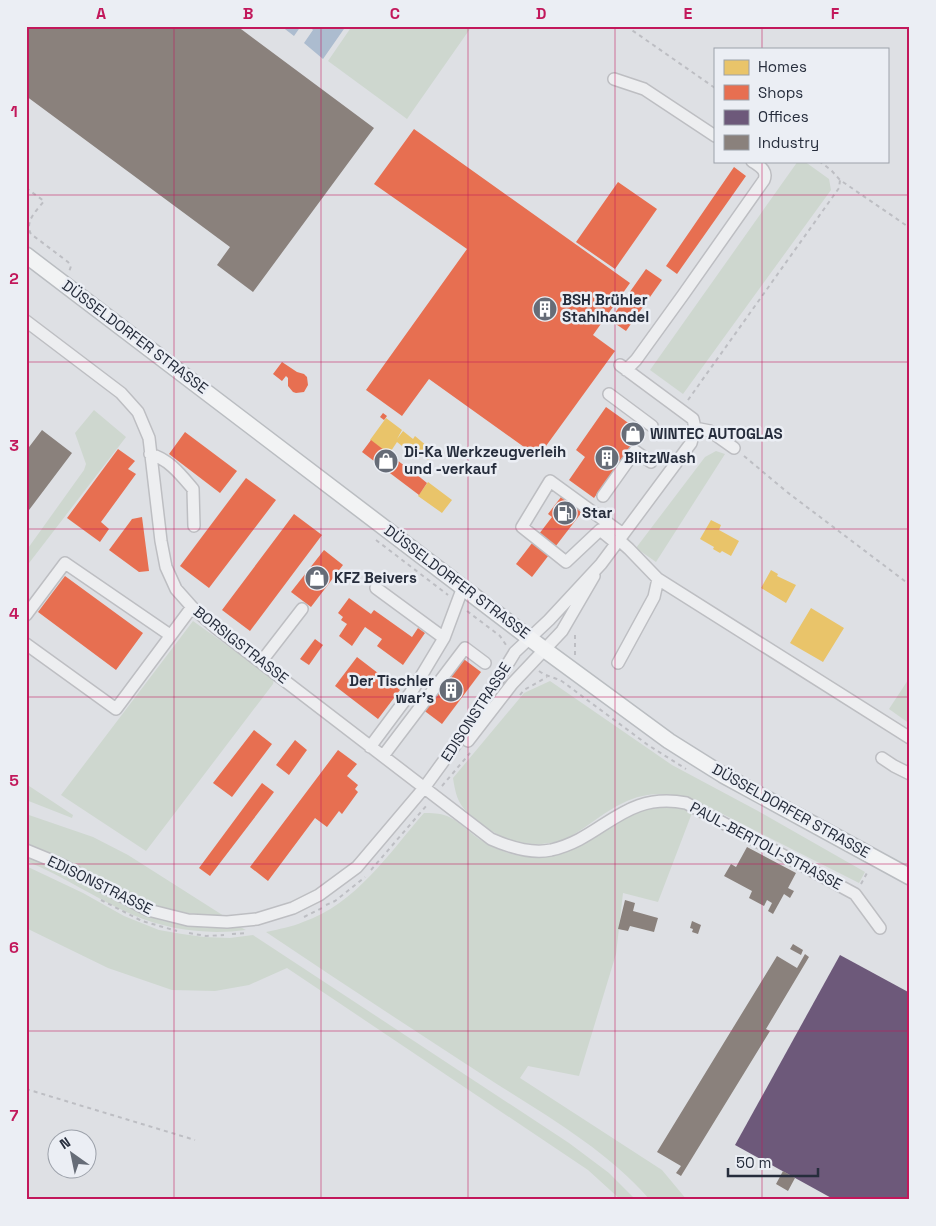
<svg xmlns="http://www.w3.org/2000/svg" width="936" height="1226" font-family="'Space Grotesk',sans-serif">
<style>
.green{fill:#ced7cf}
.water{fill:#acbccf}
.homes{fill:#e9c46a}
.shops{fill:#e76f51}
.offices{fill:#6d597a}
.industry{fill:#8a817c}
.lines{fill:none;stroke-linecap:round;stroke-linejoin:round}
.minor-casing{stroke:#bdbec2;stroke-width:14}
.major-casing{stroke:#babdc1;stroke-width:18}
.path{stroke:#bdbec3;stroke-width:2;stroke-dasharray:4 4;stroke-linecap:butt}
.minor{stroke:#edeef0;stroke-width:11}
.major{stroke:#f2f3f4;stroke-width:15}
.grid{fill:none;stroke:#c2185b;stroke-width:1;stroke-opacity:0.55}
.labels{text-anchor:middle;stroke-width:5;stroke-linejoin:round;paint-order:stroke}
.poi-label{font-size:15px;font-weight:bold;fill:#262d3c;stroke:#ebeef4;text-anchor:start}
.street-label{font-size:15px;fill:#262d3c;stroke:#ebeef4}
.neatline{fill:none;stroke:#c2185b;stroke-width:2}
.grid-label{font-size:16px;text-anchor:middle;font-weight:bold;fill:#c2185b}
</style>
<rect width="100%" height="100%" fill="#dee0e4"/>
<path class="green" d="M352 26H472L407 119 328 61Z
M798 161H804L829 179 831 190 683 394 650 370Z
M94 410 126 437 26 567V551L84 470 86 464 75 433Z
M716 451 725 454 656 562 636 548 705 457Z
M193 621 274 679 273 684 146 851 61 795Z
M910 677V724L889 709Z
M550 681 672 765 758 811 865 872 859 883 697 801C672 792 647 791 623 803 605 811 589 826 571 836 543 851 505 844 482 824 461 808 457 804 453 778L524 693Z
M26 784 73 815 72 818 26 800Z
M670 807 683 809 692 813 658 902 623 893 616 954 579 1076 528 1066 520 1078 662 1170 687 1200H650C605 1148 543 1114 486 1077 412 1029 339 981 266 932 279 929 292 927 303 922 356 904 389 853 424 813 432 813 439 813 447 816 457 820 466 829 475 836 494 850 516 858 540 857 576 855 601 828 633 814 645 809 657 808 670 807Z
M26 814 93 837 128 855 224 916 183 913 145 902 88 872 26 844Z
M26 856 67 874 125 906 163 921 207 928 240 927 246 930C207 935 169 930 133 915 96 899 64 876 26 861Z
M26 866 83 893 124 916 159 930 182 934 204 937 230 938 253 935 569 1143 609 1173 636 1200H621L588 1170 287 968 249 985 215 991 172 990 108 968 26 928Z"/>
<path class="water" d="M281 26H301L294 36Z
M309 26H346L323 59 304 43 313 30Z"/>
<path class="homes" d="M386 418 402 430 397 439 403 431 413 439 415 436 434 452 428 460 415 450H407L397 442 389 454 370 440Z
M428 482 452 500 442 513 418 496Z
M711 520 721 525 719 530 739 541 731 556 722 551 720 553 713 549 714 547 700 539Z
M771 570 778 574 777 576 796 585 786 603 761 588Z
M811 608 844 628 823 662 790 643Z"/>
<path class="shops" d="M414 129 630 283 593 335 615 351 538 457 429 379 402 416 366 390 467 249 374 184Z
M734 167 746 176 677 274 666 266Z
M618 182 657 209 615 269 576 242Z
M646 269 662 280 626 331 610 320Z
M282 362 297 372 304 374 307 377 308 385 304 392 296 393 293 392 288 386V378L286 376 282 381 273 374Z
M606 407 641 432 594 498 569 480 585 457 576 450Z
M383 413 387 416 384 420 380 417Z
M185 432 237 471 220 493 169 454Z
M371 440 410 470 412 469 417 473 416 474 427 483 419 495 362 452Z
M118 449 135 461 128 469 136 474 101 522 109 529 100 542 67 518Z
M246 478 276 500 209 588 180 566Z
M561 497 582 512 532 577 516 564 552 517 548 514Z
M294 514 322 535 250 631 222 610Z
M142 517 149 571 139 572 109 550 132 519Z
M324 550 343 565 311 607 291 592Z
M65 576 143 633 116 670 38 612Z
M349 598 371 614 374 610 412 637 418 628 425 633 403 665 377 646 382 639 365 627 352 646 339 636 347 624 341 620 343 617 338 613Z
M315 639 323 645 309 665 300 659Z
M357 657 400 690 378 719 335 686Z
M461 657 481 672 442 724 422 709Z
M254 730 272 744 232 797 213 783Z
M295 740 307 750 289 775 276 765Z
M338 750 357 764 347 776 358 785 355 789 358 792 342 814 339 811 327 827 315 818 268 881 250 867Z
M262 783 274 792 210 876 199 868Z"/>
<path class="offices" d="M840 955 910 993V1200H835L735 1145Z"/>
<path class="industry" d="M26 26H237L374 128 253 292 217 265 230 247 26 96Z
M42 430 72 453 26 514V451Z
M747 847 796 873 788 888 794 891 790 898 784 894 773 914 768 911 772 903 767 900 764 906 749 898 752 891 724 876 731 864 736 867Z
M625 900 635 903 633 911 658 918 654 932 630 926 628 931 618 929Z
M692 921 701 925 698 934 692 932 693 929 690 928Z
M793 944 803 950 801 955 790 949Z
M805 954 809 957 766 1029 770 1031 681 1176 676 1173 681 1166 657 1152 777 956 797 968Z
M783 1171 795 1178 788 1191 776 1184Z"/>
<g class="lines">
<defs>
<path id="minor" d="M614 79 644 89 715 136
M26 321 121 393 138 412 149 438 161 541 166 567 176 589 192 607 216 628 491 839C509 847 531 854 551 850 604 838 623 791 686 803L855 894 880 928
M626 370 636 360 683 295 764 180C768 170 759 166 752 161
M609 394 652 426
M695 428 710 431 734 448
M150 454C169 459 181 475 193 489L194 526
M603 496 635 451 651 462
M619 540 629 549 658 579 910 738
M616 543 600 530 566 562 522 527 550 481 623 534
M376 588 444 638
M26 615 65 563 170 635
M26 644 116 709 192 607
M261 662 302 609
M618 663 654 597 658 579
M468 741 512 684 562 631 594 576
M370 747 414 688 444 638 463 587
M383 756 465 648 485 663
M882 758 894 766 910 774
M26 850 60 864 148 910 188 920 227 922 257 919 293 908 319 895 357 867 424 788 472 722 515 652 549 620 601 564 691 443 695 428 693 419 620 365"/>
<path id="major" d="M26 255 545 650 669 741 723 775 910 877"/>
</defs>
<use href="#minor" class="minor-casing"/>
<use href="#major" class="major-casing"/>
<path class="path" d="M626 26 715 88
M819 161 831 170 840 180 910 228
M26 188 44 201C37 210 24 222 31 234L68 262 71 266 69 272
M688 400 839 188 840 180
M744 456 787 492 910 585
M376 540 448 595
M467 611 500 636 506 645
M575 655V632
M539 671C547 677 555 677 563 682L648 745 686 769
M520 695 524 690 547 677
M442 786 470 753
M371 870 427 805
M861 884 868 871
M101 900 142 921 177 931
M326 905 335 901 365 877
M304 917 322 908
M189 933 206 936 224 935
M232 934 247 933
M26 1089 195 1140"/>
<use href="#minor" class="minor"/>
<use href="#major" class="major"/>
</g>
<path class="grid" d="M174 26V1200M321 26V1200M468 26V1200M615 26V1200M762 26V49M762 161V1200M26 195H910M26 362H910M26 529H910M26 697H910M26 864H910M26 1031H910"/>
<defs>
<symbol id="building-disc" viewBox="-11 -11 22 22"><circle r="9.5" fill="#666c77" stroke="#ebeef4"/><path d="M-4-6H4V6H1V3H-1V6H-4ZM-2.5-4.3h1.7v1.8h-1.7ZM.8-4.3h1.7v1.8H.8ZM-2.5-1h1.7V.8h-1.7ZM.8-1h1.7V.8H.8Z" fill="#fff"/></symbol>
<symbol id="shop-disc" viewBox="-11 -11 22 22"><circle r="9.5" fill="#666c77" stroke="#ebeef4"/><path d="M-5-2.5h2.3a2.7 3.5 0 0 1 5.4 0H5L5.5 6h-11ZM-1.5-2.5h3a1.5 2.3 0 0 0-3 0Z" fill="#fff"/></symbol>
<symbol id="fuel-disc" viewBox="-11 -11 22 22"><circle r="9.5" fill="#666c77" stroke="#ebeef4"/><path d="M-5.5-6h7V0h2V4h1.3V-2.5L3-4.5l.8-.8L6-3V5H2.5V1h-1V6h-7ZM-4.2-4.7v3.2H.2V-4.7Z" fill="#fff"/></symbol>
</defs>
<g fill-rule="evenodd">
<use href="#building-disc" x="531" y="295" width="28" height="28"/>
<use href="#shop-disc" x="619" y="420" width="28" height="28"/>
<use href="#building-disc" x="593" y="444" width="28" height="28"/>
<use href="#shop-disc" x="372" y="447" width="28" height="28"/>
<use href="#fuel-disc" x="551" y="499" width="28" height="28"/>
<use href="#shop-disc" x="303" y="564" width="28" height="28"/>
<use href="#building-disc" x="437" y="676" width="28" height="28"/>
</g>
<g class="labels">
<g class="poi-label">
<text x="562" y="305">BSH Brühler<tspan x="562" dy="17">Stahlhandel</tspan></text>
<text x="650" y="439">WINTEC AUTOGLAS</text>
<text x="404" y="457">Di-Ka Werkzeugverleih<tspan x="404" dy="17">und -verkauf</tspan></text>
<text x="624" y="463">BlitzWash</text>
<text x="582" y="518">Star</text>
<text x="334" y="583">KFZ Beivers</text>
<text x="434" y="686" text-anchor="end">Der Tischler<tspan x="434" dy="17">war's</tspan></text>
</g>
<g class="street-label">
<text transform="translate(135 337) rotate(37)" y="5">DÜSSELDORFER STRASSE</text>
<text transform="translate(457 582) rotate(37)" y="5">DÜSSELDORFER STRASSE</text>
<text transform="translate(241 645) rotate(38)" y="5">BORSIGSTRASSE</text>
<text transform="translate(476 712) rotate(-57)" y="5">EDISONSTRASSE</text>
<text transform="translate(791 811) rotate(29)" y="5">DÜSSELDORFER STRASSE</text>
<text transform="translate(766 846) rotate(28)" y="5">PAUL-BERTOLI-STRASSE</text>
<text transform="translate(100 885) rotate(26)" y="5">EDISONSTRASSE</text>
</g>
</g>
<rect width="936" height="1226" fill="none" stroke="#ebeef4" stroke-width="55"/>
<rect x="714" y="48" width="175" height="115" fill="#ebeef4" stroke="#9ca1aa"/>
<rect x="724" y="60" width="25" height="15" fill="#e9c46a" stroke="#9ca1aa"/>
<text x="758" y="72" font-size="15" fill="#262d3c">Homes</text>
<rect x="724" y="85" width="25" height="15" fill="#e76f51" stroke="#9ca1aa"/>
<text x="758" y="98" font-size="15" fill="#262d3c">Shops</text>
<rect x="724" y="110" width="25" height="15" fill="#6d597a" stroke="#9ca1aa"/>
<text x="758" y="122" font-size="15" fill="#262d3c">Offices</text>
<rect x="724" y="135" width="25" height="15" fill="#8a817c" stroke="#9ca1aa"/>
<text x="758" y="148" font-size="15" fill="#262d3c">Industry</text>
<g transform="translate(72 1154) rotate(327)"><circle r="24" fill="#ebeef4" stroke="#9ca1aa"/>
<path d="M0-4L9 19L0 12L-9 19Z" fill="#666c77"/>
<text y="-8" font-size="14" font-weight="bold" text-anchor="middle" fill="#262d3c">N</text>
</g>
<path d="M728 1168v8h90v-8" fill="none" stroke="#262d3c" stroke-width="2.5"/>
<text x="736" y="1168" font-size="15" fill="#262d3c" stroke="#ebeef4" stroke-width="4" paint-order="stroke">50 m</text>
<rect x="28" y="28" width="880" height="1170" class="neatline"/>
<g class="grid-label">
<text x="101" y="19">A</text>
<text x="248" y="19">B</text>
<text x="395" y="19">C</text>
<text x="541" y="19">D</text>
<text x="688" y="19">E</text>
<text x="835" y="19">F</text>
<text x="14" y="117">1</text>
<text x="14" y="284">2</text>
<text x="14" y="451">3</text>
<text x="14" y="619">4</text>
<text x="14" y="786">5</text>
<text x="14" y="953">6</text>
<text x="14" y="1121">7</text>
</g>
</svg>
